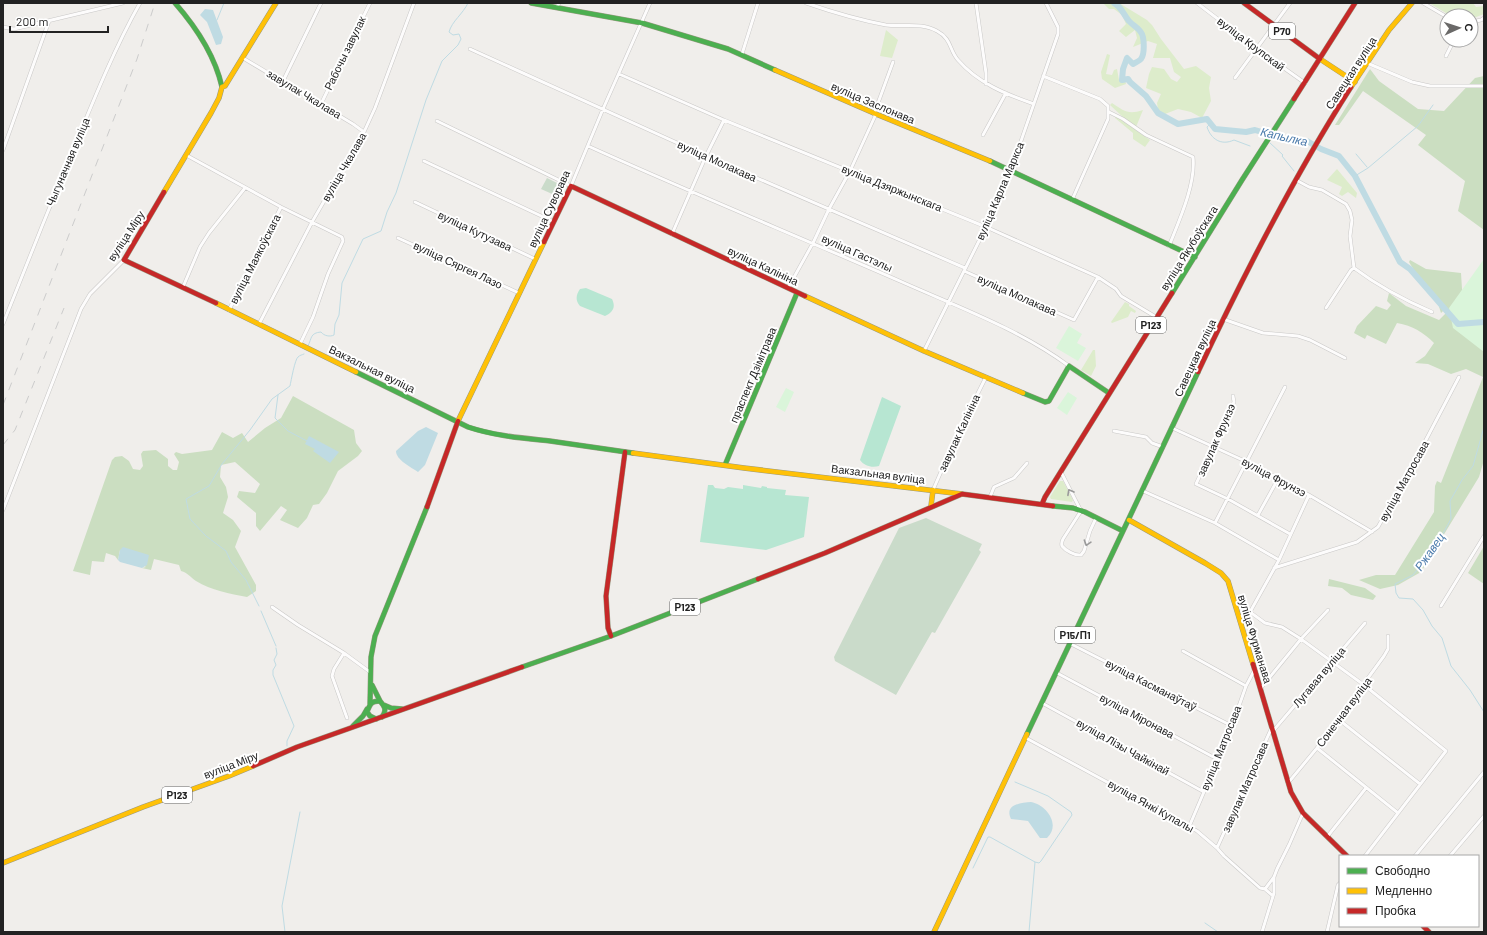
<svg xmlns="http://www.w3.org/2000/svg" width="1487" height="935" font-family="Barlow,sans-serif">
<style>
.grass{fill:#ddeccb}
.forest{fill:#cbdec1}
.cemetery{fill:#cadbca}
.park{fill:#daf5da}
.pitch{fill:#b7e6d2}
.water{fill:#bfdbe3}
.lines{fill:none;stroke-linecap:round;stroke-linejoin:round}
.stream{stroke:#bfdbe3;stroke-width:1}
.river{stroke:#bfdbe3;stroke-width:6}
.street-casing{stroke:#c9c8c7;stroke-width:4}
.fast-casing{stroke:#999a82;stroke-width:5.5}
.slow-casing{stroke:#999a82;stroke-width:5.5}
.jam-casing{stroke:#999a82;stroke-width:5.5}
.street{stroke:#fdfcfc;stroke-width:3}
.fast{stroke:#4caf50;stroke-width:4.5}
.slow{stroke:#ffc107;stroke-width:4.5}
.jam{stroke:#c62828;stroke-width:4.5}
.rail{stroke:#ccc;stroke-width:1;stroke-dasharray:8 8;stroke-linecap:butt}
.oneway{stroke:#9a9a9a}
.labels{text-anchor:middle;stroke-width:4;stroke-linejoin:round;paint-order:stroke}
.shield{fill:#fff;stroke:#646464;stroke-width:1}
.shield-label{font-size:10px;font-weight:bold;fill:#222}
.street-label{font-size:11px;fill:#222;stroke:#fff}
.water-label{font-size:12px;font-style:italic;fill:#4a7aab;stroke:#fff}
</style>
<rect width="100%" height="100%" fill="#f0eeeb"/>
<path class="grass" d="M1103 3H1119L1147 20 1152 25 1161 39 1184 69 1196 66 1211 77 1209 88 1211 101 1202 118 1191 112 1178 109 1165 114 1158 110 1157 103 1161 94 1146 88 1149 74 1152 67 1164 69 1171 79 1177 82 1181 77 1174 72 1170 58H1153L1157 44 1148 41 1133 47 1137 38 1135 30 1126 37 1119 31 1126 24 1122 15 1114 9H1109Z
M1429 3H1473L1476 7 1484 6V14L1471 19V16H1451Z
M886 30 898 40 892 58 880 56Z
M1107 54 1110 55 1106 74 1112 75 1114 70 1117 69 1119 80 1125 81 1126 84 1115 88 1102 79 1101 72Z
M1112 103C1124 111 1128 115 1143 110L1136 127 1125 119 1110 105Z
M1116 116 1150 140 1145 147 1133 139V133L1115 118Z
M1337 169 1357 193 1356 198 1348 192 1342 196 1339 194 1342 187 1327 180Z
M1125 302 1129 304V306L1136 311 1135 313 1131 311 1128 317 1112 323 1111 322Z
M1093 350H1095L1096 366 1091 376 1081 370Z
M1060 481H1063L1073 500 1072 502 1051 499 1050 497Z"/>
<path class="forest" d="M1370 69 1379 81 1418 109 1444 111 1475 78 1484 76V230L1458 211 1465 181 1418 145 1426 135 1363 91 1339 125H1335Z
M1410 260 1426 269 1461 273 1462 289 1484 342V460L1479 477 1421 572 1398 585 1380 589 1359 580 1376 575H1395L1434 512 1435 486 1437 481 1441 483 1483 377 1466 369 1451 374 1428 364 1415 363 1425 356 1434 343C1423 332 1413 326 1397 323L1386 344 1367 335 1365 339 1354 333 1357 326 1376 306 1387 310 1391 305 1387 301 1389 293 1406 306 1439 320 1448 311 1446 308 1441 313 1436 297 1417 275 1409 262Z
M293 396 354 430 356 443 362 451 358 456 338 471 327 493 319 504 313 505 307 518 298 528 280 520 287 510 281 506 260 531 256 526V513L237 497 239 491 255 493 260 484 235 462 221 465 220 477 226 487 228 497 223 513 233 520 241 531 235 547 256 585V591L247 597C230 594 211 590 196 581 190 577 188 573 181 571L179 565 154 559 151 570 142 568 146 567 120 550 118 560 115 556 106 553 104 562 92 561 90 575 73 571 112 460 115 457 122 456 129 461 133 469 140 470 143 466 141 454 143 451 156 450 168 459V466L173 470H177L179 462 174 454 176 452 182 454 212 450 222 432 233 438 242 433 248 442 265 428 281 418Z
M1484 546V584L1468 573Z
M1329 579 1365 588 1376 596 1373 600 1351 595 1342 588 1328 586Z"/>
<path class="cemetery" d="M547 178 565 187 559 197 541 189Z
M926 518 982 544 979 550 981 552 935 633 932 632 896 695 835 661 834 657 899 528Z"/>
<path class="park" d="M1484 259V352L1453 328 1449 308Z
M1069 326 1082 334 1077 343 1086 348 1078 361 1056 348Z
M786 388 794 392 785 412 776 407Z
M1068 392 1077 398 1067 415 1057 408Z"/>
<path class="pitch" d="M586 288 612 299C616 307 613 312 605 316L580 306C575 300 576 295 580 289Z
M882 397 901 406 879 466C872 468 864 466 860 460Z
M708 485H713L715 488 724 489 728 487 743 489V485L761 488 762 486 767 487V488L786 490 785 495 809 497 804 537 766 550 700 542Z"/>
<path class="water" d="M205 9 213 10 223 37 221 44 216 45 207 22 200 15Z
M426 427 438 433 425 465 418 472C411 467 396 460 396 451L418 431Z
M309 436 339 452 330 463 313 451 315 449 305 444Z
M123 547 149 555 147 565 142 568 120 562 118 560 120 550Z
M1031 802C1047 805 1061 825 1047 838H1040L1028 821 1011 819C1004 804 1021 803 1031 802Z"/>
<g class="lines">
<path class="stream" d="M217 20 224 3
M1210 124 1207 127C1211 139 1221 146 1234 140L1250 146
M1265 134 1267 138
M1270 143 1283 155 1282 156 1294 171
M1356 154 1367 167
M1355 176 1368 168 1418 126 1433 105
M308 346C312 338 310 333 321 332 324 336 330 337 334 335L335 324 339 315 342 283 363 239 381 231 387 212 396 193 426 100 442 61 458 45 461 39 459 34 453 35 449 32C452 21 463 14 468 3
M278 395 275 418 288 431 307 441
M1484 427 1473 466 1462 480 1450 501 1451 519 1435 548 1413 575 1395 584 1396 593 1399 598 1413 599 1423 610 1432 626 1442 638 1451 666 1470 690 1484 712
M259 606 246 580 231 562 226 551 206 536 190 519 186 499 209 486 222 464 250 430 272 399 290 386C291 381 295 359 298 357 300 355 302 355 304 354
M261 611 276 646
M276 648 277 654 274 660 276 665 273 670V675L294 726 287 741V746
M1015 782 1048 796 1071 812 1072 815 1041 861 1039 863 1035 862
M973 868 988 837H990L1035 862 1029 932
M1205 923 1218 932
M285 932 282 906 300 812"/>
<path class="river" d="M1114 3C1122 7 1124 16 1130 22 1134 26 1139 28 1142 34 1144 39 1145 54 1141 59 1139 61 1135 63 1133 64L1127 58 1123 69 1122 80 1128 79 1130 82 1146 96 1158 113 1178 124 1207 119 1215 129 1246 132 1255 130 1294 142 1307 141 1321 149 1339 156 1355 176 1400 262 1410 269 1458 324 1484 322"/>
<defs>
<path id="street" d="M806 3C832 12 859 20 886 25 903 27 922 22 937 31 952 39 949 50 958 60 978 83 1005 94 1034 104
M976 3 986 73V84
M1197 3 1257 49 1305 83
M1423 3 1447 17
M557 7 559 3
M1471 22 1481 20 1484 18
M3 27 14 29 123 3
M470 49 706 156 965 268
M742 54 758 3
M1446 56 1454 40
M243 58 353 124 364 132
M1367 63 1412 82 1430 86H1484
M619 74 724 120 986 227 1098 277 1116 289 1121 296 1156 317
M1043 76 1100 99 1108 106V119L1072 200
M1235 78 1290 3
M283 81 321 3
M321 104 370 3
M1109 112 1123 119 1146 135 1193 157C1196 184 1179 221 1169 246
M874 114 893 62
M437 121 571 186 603 109 650 3
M983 135 1006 93
M588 146C692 193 797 236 902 282 958 307 1019 329 1069 366
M3 150 49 21
M186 155 281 207 342 237 343 241 328 274 313 317 300 344
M424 161 554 222
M1296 180 1309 187 1322 190 1346 204 1350 211 1352 220 1350 236 1354 268C1378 286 1404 300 1432 312
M415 202 535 259
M672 234 706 156 724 120
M398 238 519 293
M964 271 1074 320 1098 277
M183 287 200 247 209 233 245 188
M788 288 813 243 829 209 850 171 876 114
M1326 308 1351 270 1354 268
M229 310 281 207
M1223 319 1263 333 1298 336 1310 340 1345 358
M3 324C25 268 48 211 71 155 92 104 113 51 140 3
M259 324 312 222 364 132 375 108 414 3
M924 351 986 227 1011 170 1058 34V27L1046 3
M1233 396 1234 402 1196 484 1228 499 1290 534
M1172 428 1247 462 1309 495 1372 532
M1114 431 1146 437 1152 443 1163 447
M1061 472 1081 511 1063 539C1062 541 1061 543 1062 546 1065 550 1075 556 1081 555L1084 551 1090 531 1096 518
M933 490 957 435 986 377
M1143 491 1215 523 1279 560
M990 497 994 487 1014 478 1027 463
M3 510 81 309 90 294 124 260
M1258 515 1278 479
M1215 523 1285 387
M1274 568 1357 542 1378 527 1418 455 1459 377
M1441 606 1484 536
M272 607 298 625 344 653 370 672
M1250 612 1265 623 1282 627 1301 639 1364 685 1446 751 1365 856
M1240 617 1250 612 1279 560 1309 495
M1071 644 1232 726
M1183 651 1246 686
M344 653 334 669 332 676 347 718
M1057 673 1217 759
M1261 688 1301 639 1328 610
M1042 703 1204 792
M1338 719 1420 784
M1273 731 1365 623
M1026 738 1197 831 1217 848 1224 856 1260 888 1265 889 1274 877
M1317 748 1398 813
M1288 783 1317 748 1384 656 1388 649V636
M1189 827 1232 726 1246 686 1254 671
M1327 837 1366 788
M1217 848 1272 727
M1415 856 1484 772
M1450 856 1484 816
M1265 889 1273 896
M1262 932 1274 893V877L1277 869 1289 845 1303 813
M1327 932 1338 885 1340 883"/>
<path id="fast" d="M175 3C196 27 215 56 222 87
M531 3 642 23 728 49 775 70
M990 161 1195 257
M1172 293 1242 180 1294 99
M356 372 468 427C495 436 522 438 550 441 578 445 606 449 633 453
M1023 393 1045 402 1049 401 1069 366 1109 393
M725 465 797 293
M1123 531 1198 372
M522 667 611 636 758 579
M372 685 380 701
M370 704 371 657 375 636 427 507
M384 705 391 708 402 709
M376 719 370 716 367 712C370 704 371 701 380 701 385 707 387 710 382 717
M353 726 363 716 367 709
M1027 734 1123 531 1085 512 1073 508 1053 506"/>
<path id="slow" d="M1320 59 1355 82
M775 70 876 114 990 161
M1351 87 1389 30 1412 3
M164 192 211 113 219 98 222 87 225 86 276 3
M805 296 924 351 1023 393
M216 303 356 372
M458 421 544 242
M633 453 744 468 962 494
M931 506 933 490
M1129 520 1205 563 1221 573 1228 581 1253 664
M3 863 143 807 229 776 253 766
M934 932 1027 734"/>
<path id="jam" d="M1244 3 1320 59
M1294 99 1355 3
M164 192 124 260 216 303
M544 242 571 186 805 296
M1198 372C1244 274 1293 178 1351 87
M1042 504 1045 497 1172 293
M427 507 458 421
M758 579 825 553 962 494 1053 506
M611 636 608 628 606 596 625 452
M1253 664 1291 792 1303 813 1347 856
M253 766 297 747 522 667
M1423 926 1429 932"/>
</defs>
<use href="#street" class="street-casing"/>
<use href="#fast" class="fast-casing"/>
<use href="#slow" class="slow-casing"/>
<use href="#jam" class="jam-casing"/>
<use href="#street" class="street"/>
<use href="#fast" class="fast"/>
<use href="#slow" class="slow"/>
<use href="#jam" class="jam"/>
<path class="rail" d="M3 405 137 59 155 3
M3 445 15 430 64 308"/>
</g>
<defs><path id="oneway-chevron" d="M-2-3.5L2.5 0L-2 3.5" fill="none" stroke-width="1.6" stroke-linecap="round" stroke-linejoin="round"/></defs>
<g class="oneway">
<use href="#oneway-chevron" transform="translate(1070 492) rotate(-119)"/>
<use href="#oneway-chevron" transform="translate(1087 543) rotate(108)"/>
</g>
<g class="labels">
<g class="shield">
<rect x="1269" y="23" width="26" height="16" rx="3"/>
<rect x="1136" y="317" width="30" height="16" rx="3"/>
<rect x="670" y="599" width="30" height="16" rx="3"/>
<rect x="1055" y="627" width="40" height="16" rx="3"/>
<rect x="162" y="787" width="30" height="16" rx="3"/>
</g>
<g class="shield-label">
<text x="1282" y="35">Р70</text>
<text x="1151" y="329">Р123</text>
<text x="685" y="611">Р123</text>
<text x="1075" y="639">Р15/П1</text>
<text x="177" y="799">Р123</text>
</g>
<g class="street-label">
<text transform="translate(1251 44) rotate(37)" y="4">вуліца Крупскай</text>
<text transform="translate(345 53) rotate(-64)" y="4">Рабочы завулак</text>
<text transform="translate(1351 73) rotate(-57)" y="4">Савецкая вуліца</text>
<text transform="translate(304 94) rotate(31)" y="4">завулак Чкалава</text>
<text transform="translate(873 103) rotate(23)" y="4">вуліца Заслонава</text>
<text transform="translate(717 161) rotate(24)" y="4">вуліца Молакава</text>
<text transform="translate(68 162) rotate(-67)" y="4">Чыгуначная вуліца</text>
<text transform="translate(344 167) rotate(-60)" y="4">вуліца Чкалава</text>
<text transform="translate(892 188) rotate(22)" y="4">вуліца Дзяржынскага</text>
<text transform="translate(1000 191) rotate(-67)" y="4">вуліца Карла Маркса</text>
<text transform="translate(549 209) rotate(-65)" y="4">вуліца Суворава</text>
<text transform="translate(475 231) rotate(25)" y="4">вуліца Кутузава</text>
<text transform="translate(126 236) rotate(-57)" y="4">вуліца Міру</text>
<text transform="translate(1189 248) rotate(-58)" y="4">вуліца Якубоўскага</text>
<text transform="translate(857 253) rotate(24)" y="4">вуліца Гастэлы</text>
<text transform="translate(255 259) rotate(-63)" y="4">вуліца Маякоўскага</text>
<text transform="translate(458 265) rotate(25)" y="4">вуліца Сяргея Лазо</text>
<text transform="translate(763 266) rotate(25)" y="4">вуліца Калініна</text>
<text transform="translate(1017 295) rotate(24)" y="4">вуліца Молакава</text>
<text transform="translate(1195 358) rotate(-65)" y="4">Савецкая вуліца</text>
<text transform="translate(372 369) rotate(26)" y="4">Вакзальная вуліца</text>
<text transform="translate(753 375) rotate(-67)" y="4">праспект Дзімітрава</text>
<text transform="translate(959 433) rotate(-65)" y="4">завулак Калініна</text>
<text transform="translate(1216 440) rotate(-66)" y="4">завулак Фрунзэ</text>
<text transform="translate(878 474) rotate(7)" y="4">Вакзальная вуліца</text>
<text transform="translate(1274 477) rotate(28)" y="4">вуліца Фрунзэ</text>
<text transform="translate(1404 481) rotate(-61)" y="4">вуліца Матросава</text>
<text transform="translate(1255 639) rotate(73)" y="4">вуліца Фурманава</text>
<text transform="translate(1319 677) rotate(-50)" y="4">Лугавая вуліца</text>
<text transform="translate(1151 685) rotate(27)" y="4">вуліца Касманаўтаў</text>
<text transform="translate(1344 712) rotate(-53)" y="4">Сонечная вуліца</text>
<text transform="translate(1137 716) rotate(28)" y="4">вуліца Міронава</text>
<text transform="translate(1123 747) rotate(29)" y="4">вуліца Лізы Чайкінай</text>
<text transform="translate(1221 748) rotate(-68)" y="4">вуліца Матросава</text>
<text transform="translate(231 765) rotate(-21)" y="4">вуліца Міру</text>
<text transform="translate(1245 787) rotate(-66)" y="4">завулак Матросава</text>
<text transform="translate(1151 806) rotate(29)" y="4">вуліца Янкі Купалы</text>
</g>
<g class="water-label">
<text transform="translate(1284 137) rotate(13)" y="4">Капылка</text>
<text transform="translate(1430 552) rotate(-55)" y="4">Ржавец</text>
</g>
</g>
<rect width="1487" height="935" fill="none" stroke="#222222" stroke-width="8"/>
<rect x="1339" y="855" width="140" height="72" fill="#ffffff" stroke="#a7a7a7"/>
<rect x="1347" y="868" width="20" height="6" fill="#4caf50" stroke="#a7a7a7"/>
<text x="1375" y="875" font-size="12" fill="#222222">Свободно</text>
<rect x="1347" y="888" width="20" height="6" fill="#ffc107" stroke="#a7a7a7"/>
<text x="1375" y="895" font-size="12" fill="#222222">Медленно</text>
<rect x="1347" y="908" width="20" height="6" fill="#c62828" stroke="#a7a7a7"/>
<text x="1375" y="915" font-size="12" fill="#222222">Пробка</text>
<g transform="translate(1459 28) rotate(87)"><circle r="19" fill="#ffffff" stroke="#a7a7a7"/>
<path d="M0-3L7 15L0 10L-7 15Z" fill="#6a6968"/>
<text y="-6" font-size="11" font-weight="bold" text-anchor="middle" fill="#222222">С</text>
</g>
<path d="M10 26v6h98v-6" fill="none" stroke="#222222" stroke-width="2"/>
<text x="16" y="26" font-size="12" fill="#222222" stroke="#ffffff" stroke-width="3" paint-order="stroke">200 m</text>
</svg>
